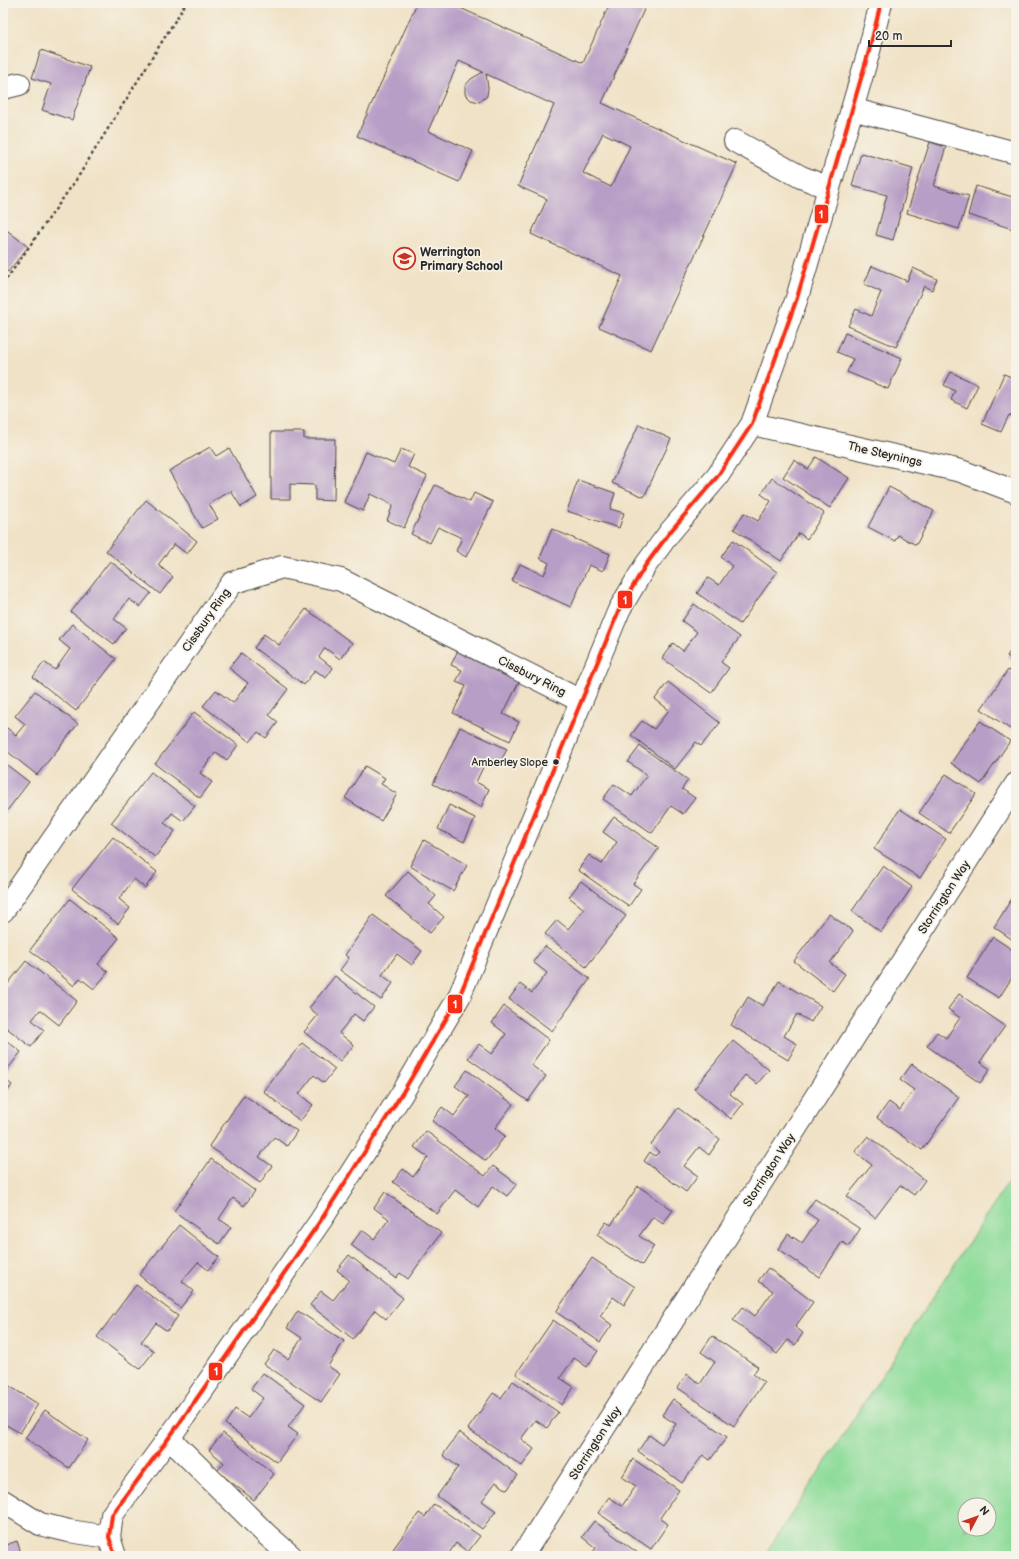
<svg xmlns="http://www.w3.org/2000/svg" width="1019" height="1559" font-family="'Balsamiq Sans',sans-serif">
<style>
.green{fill:#8edc9a;stroke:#5c8462;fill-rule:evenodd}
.building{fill:#b79ec6;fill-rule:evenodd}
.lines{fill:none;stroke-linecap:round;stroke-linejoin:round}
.minor-casing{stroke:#494642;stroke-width:24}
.path{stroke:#494642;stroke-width:2.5;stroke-dasharray:3 3;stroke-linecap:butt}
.minor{stroke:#fff;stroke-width:22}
.bus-1-casing{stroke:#f7f3e8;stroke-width:7}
.bus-1{stroke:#f92e18;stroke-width:4}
.bus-dot{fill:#2b2b2b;stroke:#f7f3e8;stroke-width:1.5}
.labels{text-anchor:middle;stroke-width:3.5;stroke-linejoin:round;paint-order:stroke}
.bus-label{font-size:11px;fill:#2b2b2b;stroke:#f7f3e8;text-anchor:end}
.poi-label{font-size:12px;font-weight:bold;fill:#2b2b2b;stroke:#f7f3e8;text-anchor:start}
.street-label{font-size:12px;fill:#2b2b2b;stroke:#f7f3e8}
.line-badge{stroke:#f7f3e8;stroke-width:1.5}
.badge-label{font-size:11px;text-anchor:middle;font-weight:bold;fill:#fff}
</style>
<rect width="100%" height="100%" fill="#f7f3e8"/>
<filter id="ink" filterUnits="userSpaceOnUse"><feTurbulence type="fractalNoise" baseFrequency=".025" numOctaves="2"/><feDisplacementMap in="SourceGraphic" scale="8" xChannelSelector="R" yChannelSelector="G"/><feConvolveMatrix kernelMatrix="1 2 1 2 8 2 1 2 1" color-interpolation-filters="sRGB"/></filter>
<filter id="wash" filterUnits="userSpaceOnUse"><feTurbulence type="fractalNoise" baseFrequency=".012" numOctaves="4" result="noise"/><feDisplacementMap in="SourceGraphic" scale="16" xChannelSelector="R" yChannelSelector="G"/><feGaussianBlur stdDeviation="0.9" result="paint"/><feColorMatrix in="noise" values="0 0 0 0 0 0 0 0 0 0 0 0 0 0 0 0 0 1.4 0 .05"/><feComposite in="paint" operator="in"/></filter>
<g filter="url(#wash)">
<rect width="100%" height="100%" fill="#f0e2c6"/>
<path class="green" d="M1016 1170V1556H764ZM965 1505H989V1529H965Z"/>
<g id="blocks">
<path class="building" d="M417 3H449L583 63 610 3H647L602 103 737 164 651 350 599 327 622 276 531 234 547 199 518 186 554 105 486 74 488 88 487 96 479 102 471 100 465 94V86L471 79 483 72 459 61 428 131 473 151 459 182 357 136ZM603 133 630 146 611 187 583 173Z
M41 50 90 67 72 120 42 110 51 84 32 78Z
M930 142 946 147 934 186 969 196 959 229 907 213Z
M861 153 913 168 893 240 876 235 887 195 852 186Z
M976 186 1016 198V230L968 215Z
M3 227 28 247 8 272 3 268Z
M872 266 907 281 913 268 937 279 932 290 924 286 896 347 848 326 856 309 871 316 881 292 864 284Z
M845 333 902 358 888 389 847 372 853 359 837 352Z
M951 372 978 385 967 408 951 400 955 391 944 385Z
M1004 374 1016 379V418L1009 415 1001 432 982 424Z
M639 424 671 439 644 497 612 483Z
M271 432H304V439H335L334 501 315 500V485L290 484V499H271Z
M210 447 216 456 229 448 257 497 241 507 231 491 209 504 218 519 202 528 169 471Z
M401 449 414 454 408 467 427 476 404 528 387 520 393 505 370 494 363 511 344 502 366 452 394 464Z
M816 457 849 478 830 508 783 477 794 460 808 469Z
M772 478 824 513 807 539 799 533 781 561 734 529 744 513 758 521 771 501 761 494Z
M578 480 615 493 610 509 624 513 619 528 567 511Z
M435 485 470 502 474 493 493 502 466 557 456 551 462 538 438 527 430 543 411 534Z
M889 487 934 511 916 545 898 535 895 541 868 527Z
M146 500 197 541 187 554 174 544 158 565 173 577 160 594 106 551Z
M552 529 610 554 603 571 589 565 571 607 512 581 520 564 544 575 549 563 540 558Z
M733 540 777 572 740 624 697 593 708 578 719 585 732 566 721 557Z
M110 561 151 593 140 607 129 599 114 619 126 628 114 644 71 612Z
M694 604 740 637 721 662 729 668 711 693 662 658 673 643 683 651 697 632 682 621Z
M306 609 352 643 340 659 325 648 319 657 333 668 326 678 315 670 304 685 254 648 264 634 279 645Z
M72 624 116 659 76 711 33 677 44 662 55 670 70 649 59 640Z
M1016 644V662L1007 656Z
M460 646 522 676 503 714 519 722 510 741 453 713 466 686 456 682 462 670 451 665Z
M241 653 288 689 269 715 278 722 266 738 258 732 250 742 203 706 216 690 233 703 248 683 229 668Z
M1008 670 1016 675V721L1010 729 981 709Z
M668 682 720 723 701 746 696 742 675 769 631 735 642 721 654 729 669 710 655 699Z
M35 691 78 724 37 775 3 748V725L16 735 25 724 15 716Z
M194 712 238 745 227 760 216 752 200 773 212 782 200 798 155 764Z
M980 721 1010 741 981 784 951 763Z
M460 727 507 749 498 767 486 761 476 782 489 789 481 807 433 784Z
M640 746 688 780 682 789 695 798 683 814 671 806 652 833 603 799 614 784 632 796 647 775 628 762Z
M3 762 29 782 3 816Z
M365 766 385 778 381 784 397 794 381 821 345 798Z
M151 772 195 806 183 821 172 813 164 823 175 831 155 857 111 823Z
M946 774 976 794 949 833 919 813Z
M449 805 475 818 464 842 438 829Z
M900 809 946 839 920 878 874 849Z
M614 817 659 848 633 884 641 889 629 906 578 870 589 855 602 864 617 842 603 832Z
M113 837 157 872 145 888 134 879 119 899 130 908 118 924 72 889Z
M424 840 467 865 453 891 410 866Z
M883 866 912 887 881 932 852 911Z
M408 871 436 896 429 904 444 917 430 933 386 896Z
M581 881 626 916 586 967 545 934 557 920 568 929 584 909 569 897Z
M1016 892V942L994 927Z
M70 899 119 938 98 964 108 972 94 989 80 978 74 986 30 950Z
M829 914 853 931 830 963 845 974 833 991 794 961Z
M373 915 422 951 412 965 397 954 382 975 393 983 381 1000 340 970 349 958 345 955Z
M993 937 1016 952V971L999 998 967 978Z
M545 946 590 979 552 1031 509 999 520 984 532 993 547 973 533 962Z
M26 961 77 1001 59 1025 40 1010 32 1020 44 1030 31 1047 3 1025V990Z
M335 976 374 1007 363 1021 354 1014 339 1033 354 1045 340 1061 304 1032 318 1015 309 1008Z
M779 981 821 1006 811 1022 797 1014 784 1036 797 1044 788 1060 731 1025 748 997 763 1006Z
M959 994 1005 1026 980 1062 990 1069 980 1083 927 1046 937 1032 946 1038 960 1018 948 1009Z
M504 1006 549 1040 531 1065 546 1076 528 1101 468 1058 479 1044 492 1054 506 1034 492 1023Z
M3 1038 21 1052 3 1075Z
M733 1041 769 1070 757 1084 745 1075 730 1094 743 1104 731 1119 694 1089Z
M302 1043 335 1069 324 1083 314 1075 299 1094 313 1105 300 1121 263 1091Z
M912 1064 959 1097 922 1150 877 1118 889 1102 900 1110 914 1090 900 1080Z
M467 1070 513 1104 495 1128 505 1136 486 1161 432 1121 442 1107 454 1116 469 1096 455 1086Z
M3 1078 12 1085 3 1097Z
M244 1095 297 1131 287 1146 274 1137 259 1157 272 1166 260 1183 209 1146Z
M678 1108 720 1139 709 1155 699 1147 684 1166 698 1176 686 1192 644 1161 650 1152 655 1156 659 1152 651 1145Z
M426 1131 485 1176 493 1166 517 1184 507 1196 493 1186 478 1207 455 1190 437 1214 393 1182 403 1169 413 1177 428 1157 414 1147Z
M868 1136 925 1180 914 1195 900 1185 875 1218 847 1196 872 1165 855 1152Z
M211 1159 255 1191 244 1206 233 1198 219 1219 231 1227 219 1244 174 1211Z
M638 1186 673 1210 663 1224 653 1217 639 1236 654 1246 642 1265 597 1235 606 1222 611 1225Z
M385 1192 441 1233 408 1279 400 1273 396 1278 351 1245 362 1230 374 1239 389 1219 374 1208Z
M815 1199 860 1229 849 1246 842 1242 819 1277 778 1249 788 1234 802 1243 818 1220 806 1212Z
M179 1225 219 1257 208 1270 198 1262 182 1281 194 1291 180 1308 139 1275Z
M349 1255 403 1298 386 1319 375 1310 353 1339 310 1305 321 1291 333 1300 349 1280 337 1270Z
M592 1258 635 1287 624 1305 613 1297 600 1316 612 1325 600 1342 556 1312Z
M768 1268 813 1302 795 1327 803 1333 795 1345 788 1340 777 1354 733 1320 743 1307 755 1316 773 1291 758 1281Z
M136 1285 178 1316 167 1331 156 1323 141 1342 154 1351 140 1369 97 1337Z
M298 1311 344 1341 328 1366 340 1374 321 1402 264 1364 274 1350 288 1359 302 1338 287 1328Z
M553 1320 598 1351 587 1367 574 1358 560 1378 574 1387 562 1405 516 1374Z
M712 1336 758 1367 753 1374 764 1382 734 1426 678 1388 687 1374 700 1384 715 1362 701 1352Z
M263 1373 305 1404 288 1427 298 1434 277 1462 225 1424 235 1409 248 1418 263 1398 251 1389Z
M513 1381 558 1412 547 1428 535 1420 521 1439 534 1449 522 1466 468 1429 493 1393 501 1398Z
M3 1382 38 1404 20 1433 3 1423Z
M673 1399 727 1437 710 1460 703 1455 682 1483 638 1451 649 1435 662 1444 676 1424 662 1415Z
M45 1410 88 1440 69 1468 25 1438Z
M459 1432 518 1475 507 1490 496 1482 482 1501 496 1511 482 1529 437 1496 458 1467 443 1455Z
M223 1433 274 1474 254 1500 217 1471 224 1463 209 1450Z
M633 1459 679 1490 660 1518 668 1524 651 1549 598 1513 609 1497 622 1506 636 1486 622 1477Z
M434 1504 480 1536 468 1552 456 1543 447 1556H396L391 1552 419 1513 425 1517Z
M594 1521 642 1556H590L596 1548 582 1537Z
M17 1541 22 1556H3V1546Z"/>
</g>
</g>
<g filter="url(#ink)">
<use href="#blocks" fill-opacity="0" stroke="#494642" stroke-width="1"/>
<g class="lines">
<defs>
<path id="minor" d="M3 88 19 84
M852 109 1016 153
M735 141 801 177 829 188
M752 424 961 471 1016 492
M3 911 232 583 282 567 341 580 581 701
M169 1438 267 1535 291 1556
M3 1501 40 1524 69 1531 109 1537
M115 1556 109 1537 112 1515 179 1424 321 1220 403 1092 459 997 619 610 645 566 670 532 717 477 752 424 797 298 869 51 881 3
M522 1556 1016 784"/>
</defs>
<use href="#minor" class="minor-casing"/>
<path class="path" d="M3 284 78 177 186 3"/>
<use href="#minor" class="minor"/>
<defs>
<path id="bus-1" d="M115 1556 109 1537 112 1515 179 1424 321 1220 403 1092 459 997 619 610 645 566 670 532 717 477 752 424 797 298 869 51 881 3"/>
</defs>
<use href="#bus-1" class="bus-1-casing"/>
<use href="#bus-1" class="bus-1"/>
</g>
</g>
<defs>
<symbol id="school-ring" viewBox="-11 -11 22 22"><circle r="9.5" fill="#f7f3e8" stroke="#c8321e" stroke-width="1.5"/><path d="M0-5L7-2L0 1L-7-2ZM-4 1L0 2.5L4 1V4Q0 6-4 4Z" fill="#c8321e"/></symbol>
</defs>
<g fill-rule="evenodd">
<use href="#school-ring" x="392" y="246" width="25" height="25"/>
</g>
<circle class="bus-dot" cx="556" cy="762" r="3.5"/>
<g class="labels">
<g class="bus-label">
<text x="548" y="766">Amberley Slope</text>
</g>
<g class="poi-label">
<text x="420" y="256">Werrington<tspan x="420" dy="14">Primary School</tspan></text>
</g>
<g class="street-label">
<text transform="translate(885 454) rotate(13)" y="4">The Steynings</text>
<text transform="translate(206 620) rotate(-55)" y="4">Cissbury Ring</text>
<text transform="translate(532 676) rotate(27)" y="4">Cissbury Ring</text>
<text transform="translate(944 897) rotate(-57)" y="4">Storrington Way</text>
<text transform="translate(769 1170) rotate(-57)" y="4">Storrington Way</text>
<text transform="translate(595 1443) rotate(-57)" y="4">Storrington Way</text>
</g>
</g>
<g class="line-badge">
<rect x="814" y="204" width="15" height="20" rx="4" fill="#f92e18"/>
<rect x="617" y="590" width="16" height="19" rx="4" fill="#f92e18"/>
<rect x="447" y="994" width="16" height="20" rx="4" fill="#f92e18"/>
<rect x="208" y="1362" width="15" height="19" rx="4" fill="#f92e18"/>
</g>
<g class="badge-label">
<text x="821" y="218">1</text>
<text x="625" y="604">1</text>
<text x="455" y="1008">1</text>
<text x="216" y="1375">1</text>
</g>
<rect width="1019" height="1559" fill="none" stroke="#f7f3e8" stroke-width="16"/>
<g transform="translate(977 1517) rotate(49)"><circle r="19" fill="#f7f3e8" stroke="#a5a39c"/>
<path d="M0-3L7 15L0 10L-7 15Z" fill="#c8321e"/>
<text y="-6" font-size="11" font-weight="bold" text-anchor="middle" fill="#2b2b2b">N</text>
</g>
<path d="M869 40v6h82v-6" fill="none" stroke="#2b2b2b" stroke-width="2"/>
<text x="875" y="40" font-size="12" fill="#2b2b2b" stroke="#f7f3e8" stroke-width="3" paint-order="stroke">20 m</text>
</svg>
